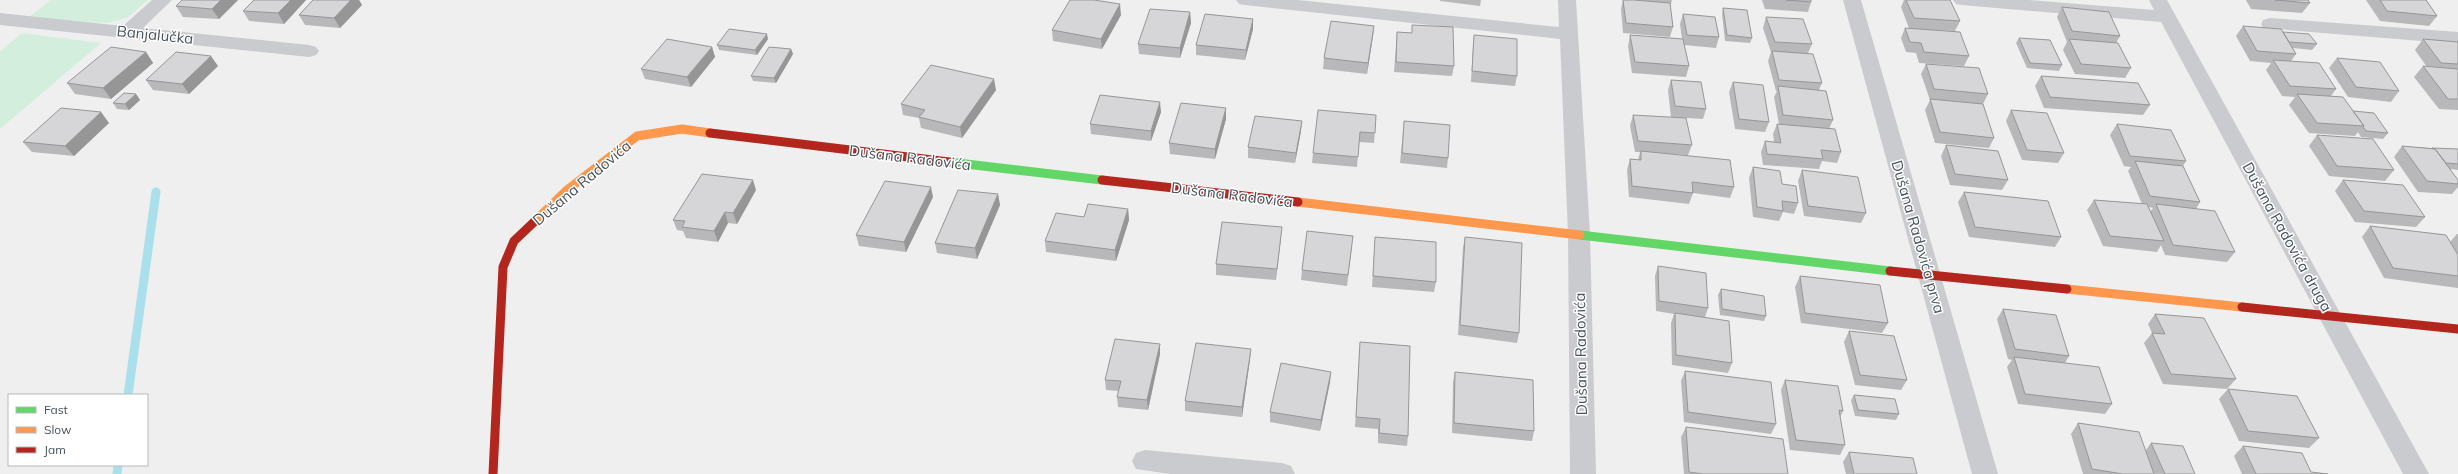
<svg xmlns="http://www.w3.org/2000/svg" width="2458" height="474" font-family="Mulish,sans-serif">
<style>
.green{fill:#d4eedd}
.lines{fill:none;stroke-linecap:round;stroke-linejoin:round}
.stream{stroke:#a9e0ec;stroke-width:9}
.street{fill:#c9cbce;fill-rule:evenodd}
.fast{stroke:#63d668;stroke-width:9}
.slow{stroke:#ff974d;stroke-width:9}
.jam{stroke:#b3261e;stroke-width:9}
.wall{fill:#b8b8ba;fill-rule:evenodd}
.shaded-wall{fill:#969697}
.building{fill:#d6d6d8;stroke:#969697}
.labels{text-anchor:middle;stroke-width:3;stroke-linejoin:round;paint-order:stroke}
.street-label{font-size:15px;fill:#47525b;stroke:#fff}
</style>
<rect width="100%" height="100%" fill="#f0efef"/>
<path class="green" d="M51 0H148L127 18 107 23 26 19Z
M22 33 101 43 0 129V51Z"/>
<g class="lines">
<path class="stream" d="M128 395 156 192
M117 474 118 465"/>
<path class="street" d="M152 0H172L143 28 309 45 316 47 319 51 316 55 309 57 0 25V13L123 26Z
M1236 0H1298L1559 27 1558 0H1576L1590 234 1596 474H1570L1568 234 1560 39 1245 5 1239 4Z
M1843 0H1861L1998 474H1972Z
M1953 0H2029L2154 10 2149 0H2167L2429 474H2403L2161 22 1962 5 1956 4Z
M2270 18 2458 32V44L2263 28 2261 24 2263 20Z
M1145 450 1282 463 1291 466 1295 474H1170L1136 469 1132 461 1136 453Z"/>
<path class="fast" d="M949 162 1102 180
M1580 235 1890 271"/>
<path class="slow" d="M1298 202 1580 235
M534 222 567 190 637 136 682 129 710 133
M2067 289 2242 307"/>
<path class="jam" d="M710 133 949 162
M1102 180 1298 202
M1890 271 2067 289
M2242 307 2458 329
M493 474 503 267 514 241 534 222"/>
</g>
<path class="wall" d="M238 0 219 19 183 17 176 6Z
M254 0H306L284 24 249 21 243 11Z
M313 0H359L362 5 340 28 305 25 299 15Z
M1440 0H1481L1480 6 1440 1Z
M1623 0H1672L1671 4H1670L1673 27 1670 37 1623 33 1621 9Z
M1762 0H1811V2L1808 12 1765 9Z
M1904 0H1950L1960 21 1955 31 1933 30 1969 56 1964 66 1919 63 1916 53 1906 52 1901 38 1905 28H1909L1901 7Z
M2246 0H2308L2310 3 2302 13 2251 9Z
M2366 0H2426L2437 16 2429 26 2380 21Z
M2062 7 2120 36 2116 43 2131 68 2125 78 2075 74 2063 50 2067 42 2057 17Z
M1723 8 1752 38 1750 43 1725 41 1722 14Z
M1190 12 1191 23 1180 58 1139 54 1138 44Z
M1683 14 1719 37 1716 48 1684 45 1689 66 1686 77 1632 73 1628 46 1630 35 1682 39 1680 24Z
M1121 15 1102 49 1053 41 1052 30Z
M1766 17 1812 44 1808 53 1822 83 1819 90 1833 120 1829 129 1841 152 1837 163 1822 161 1819 169 1763 165 1761 152 1765 141 1774 142 1773 134 1777 124H1779L1774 97 1777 91H1776L1768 61 1771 52 1763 28Z
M1253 19V29L1245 60 1196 55V45Z
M1412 25 1454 66 1452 76 1394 72 1397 32 1412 33Z
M1374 26 1373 36 1367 74 1323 69 1324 58Z
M2243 26 2283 32 2317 44 2312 50 2293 48 2296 54 2291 61 2336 89 2331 96 2388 133 2383 139 2361 137 2358 132 2355 136 2309 133 2289 105 2295 97 2282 96 2266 70 2271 63 2250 61 2236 36Z
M1474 35 1517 76 1515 86 1471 82 1473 45Z
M2019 38 2062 65 2059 71 2027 68 2016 43Z
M768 39 757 55 719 50 717 45Z
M2423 39 2458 42V110L2439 109 2414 77 2423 66 2427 67 2415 50Z
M712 47 715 57 691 87 645 79 641 69Z
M791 49 793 54 776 83 753 81 751 76Z
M146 52 153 63 111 99 75 94 67 83Z
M2337 58 2399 91 2391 102 2348 97 2329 68Z
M1926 64 1988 94 1983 104 1994 138 1989 148 1935 143 1925 110 1930 100 1921 74Z
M218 66 189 94 153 90 146 80Z
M2041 76 2150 105 2143 115 2044 108 2035 86Z
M1671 80 1706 109 1703 119 1671 117 1668 90Z
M1733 82 1769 122 1765 132 1735 129 1729 92Z
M996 90 962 138 921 128 919 118 903 115 901 104Z
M136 94 140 100 129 110 117 109 113 103Z
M1226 108V119L1215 159 1170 154 1169 143Z
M2011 110 2064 153 2058 163 2022 160 2006 121Z
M1161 112 1151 141 1091 134 1090 124Z
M1376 115 1374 143 1359 142 1357 167 1312 163 1313 153Z
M1633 115 1692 145 1688 155 1671 154 1734 187 1730 198 1693 193 1689 204 1629 197 1627 170 1630 159 1638 160 1640 152H1635L1630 126Z
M1404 121 1448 158 1447 168 1400 163Z
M109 123 74 156 32 152 23 142Z
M2117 124 2186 161 2183 166 2200 202 2196 209 2235 252 2227 262 2165 255 2161 245 2157 252 2103 246 2087 210 2094 200 2142 204 2128 171 2131 167 2124 166 2110 135ZM2149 207 2153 208 2150 212Z
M1301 131 1295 163 1248 158V147Z
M2317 135 2394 170 2385 181 2329 176 2309 146Z
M1946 145 2008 180 2002 190 1950 185 1941 156Z
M2402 146 2431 148H2432L2458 149V170L2450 169 2458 180V187L2452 194 2418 192 2394 157Z
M1753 167 1782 184 1798 203 1794 214 1783 212 1779 221 1753 217 1749 178Z
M1802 170 1866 213 1861 223 1804 216 1798 181Z
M2343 180 2425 217 2416 227 2355 222 2335 191Z
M756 190 737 224 728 223 718 242 686 238 683 231 677 230 673 220Z
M1964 192 2061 237 2055 247 1969 237 1958 202Z
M998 194 1000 205 977 259 937 253 935 243Z
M933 197 906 252 859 246 856 235Z
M1128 209 1129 220 1116 261 1046 252 1045 241 1084 217Z
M2370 226 2450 242 2457 234H2458V288L2384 278 2362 237Z
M1281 237 1276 280 1216 275V264Z
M1375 237 1436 282 1434 292 1372 287Z
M1465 237 1519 333 1517 343 1458 335 1463 247Z
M1352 246 1347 286 1301 280 1302 270Z
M1658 266 1708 308 1705 317 1732 363 1728 373 1672 365 1671 323 1674 314 1656 311 1655 276Z
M1800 276 1888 323 1882 333 1801 323 1795 287Z
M1721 289 1766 316 1764 321 1720 315 1718 295Z
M2003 309 2069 356 2065 363 2112 404 2105 414 2018 404 2007 367 2012 360 2008 359 1997 319Z
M2155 314 2236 379 2227 389 2163 384 2144 343 2152 333 2148 324Z
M1849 331 1907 380 1901 390 1855 385 1844 342Z
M1360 342 1408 436 1407 446 1378 443V429L1355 427Z
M1160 344V354L1148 410 1118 407 1117 397 1119 391 1106 390 1105 380Z
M1250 359 1242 417 1185 411V401Z
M1685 371 1776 424 1771 434 1684 422 1681 381Z
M1455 372 1534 431 1532 441 1452 433 1453 382Z
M1785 380 1843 411 1840 417 1845 445 1840 455 1790 450 1781 390Z
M1330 382 1320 431 1270 422V412Z
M2228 389 2319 438 2309 448 2239 441 2219 399Z
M1854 395 1899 414 1896 420 1855 416 1851 400Z
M2078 423 2146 450 2151 443 2195 474H2083L2071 434Z
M1686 427 1788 474H1684L1681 437Z
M2243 446 2311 472 2328 474H2242L2234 456Z
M1849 452 1917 474H1846L1843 462Z"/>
<path class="shaded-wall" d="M221 0H238L219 19 212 9Z
M291 0H306L284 24 278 13Z
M351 0H359L362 5 340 28 334 18Z
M1120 4 1121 15 1102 49 1101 39Z
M1190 12 1191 23 1180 58V48Z
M1253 19V29L1245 60 1246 50Z
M1374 26 1373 36 1367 74 1368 63Z
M767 34 768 39 757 55 755 50Z
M712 47 715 57 691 87 687 77Z
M791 49 793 54 776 83 774 78Z
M146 52 153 63 111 99 103 88Z
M211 56 218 66 189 94 182 84Z
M994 79 996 90 962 138 960 127Z
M136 94 140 100 129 110 125 104Z
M1160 102 1161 112 1151 141V131Z
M1226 108V119L1215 159V149Z
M101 112 109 123 74 156 65 146Z
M1302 121 1301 131 1295 163 1296 153Z
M753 180 756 190 737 224 733 213Z
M931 187 933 197 906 252 904 242Z
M998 194 1000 205 977 259 975 248Z
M1128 209 1129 220 1116 261 1115 250Z
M725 212 728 223 718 242 714 231Z
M1282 227 1281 237 1276 280 1277 269Z
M1160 344V354L1148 410 1147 400Z
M1251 349 1250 359 1242 417V407Z
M1331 372 1330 382 1320 431 1321 420Z"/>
<path class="building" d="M182 0H221L212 9 176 6Z
M254 0H291L278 13 243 11Z
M313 0H351L334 18 299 15Z
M1070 0H1094L1120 4 1101 39 1052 30Z
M1623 0H1634L1670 3 1673 27 1626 23Z
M1786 0H1811V2Z
M1906 0H1950L1960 21 1914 18Z
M2275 0H2308L2310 3Z
M2380 0H2426L2437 16 2387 11Z
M2062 7 2109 12 2120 36 2072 31Z
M1723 8 1747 10 1752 38 1727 35Z
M1150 9 1190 12 1180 48 1138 44Z
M1205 14 1253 19 1246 50 1196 45Z
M1683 14 1715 17 1719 37 1687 35Z
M1766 17 1803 19 1812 44 1775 42Z
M1331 21 1374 26 1368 63 1324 58Z
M1412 25 1453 27 1454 66 1396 62 1397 32 1412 33Z
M2243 26 2281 29 2296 54 2257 51Z
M1905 28 1960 32 1969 56 1924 52 1921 43 1910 42Z
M729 29 767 34 755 50 717 45Z
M2283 32 2309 34 2317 44 2289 42Z
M1474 35 1517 39V76L1472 71Z
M1630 35 1683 39 1689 66 1635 62Z
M2019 38 2050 40 2062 65 2030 63Z
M667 39 712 47 687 77 641 69Z
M2069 39 2118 43 2131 68 2081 64Z
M2423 39 2458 42V64L2441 63Z
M111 47 146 52 103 88 67 83Z
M769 47 791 49 774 78 751 76Z
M1772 51 1813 54 1822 83 1779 80Z
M176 52 211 56 182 84 146 80Z
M2337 58 2380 62 2399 91 2356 87Z
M2273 60 2319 63 2336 89 2290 86Z
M1926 64 1979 68 1988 94 1934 89Z
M931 65 994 79 960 127 919 117 925 110 901 104Z
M2423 66 2458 69V99H2448Z
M2041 76 2138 83 2150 105 2050 97Z
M1671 80 1701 82 1706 109 1675 106Z
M1733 82 1763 85 1769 122 1739 119Z
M1778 86 1826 91 1833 120 1783 115Z
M124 93 136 94 125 104 113 103Z
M2297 94 2343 97 2364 126 2317 123Z
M1100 95 1160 102 1151 131 1090 124Z
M1930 99 1983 104 1994 138 1940 132Z
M1181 103 1226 108 1215 149 1169 143Z
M61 108 101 112 65 146 23 142Z
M1318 110 1376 115 1375 133 1360 132 1358 157 1313 153Z
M2011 110 2047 113 2064 153 2027 150Z
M2353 111 2374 113 2388 133 2366 131 2363 127 2364 126Z
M1633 115 1686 118 1692 145 1638 141Z
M1255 116 1302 121 1296 153 1248 147Z
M1404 121 1450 125 1448 158 1402 153Z
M1777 124 1835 129 1841 152 1821 150 1823 159 1767 154 1765 141 1781 143Z
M2117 124 2171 130 2186 161 2130 156Z
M2317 135 2373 139 2394 170 2337 166Z
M1946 145 1998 151 2008 180 1955 174Z
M2402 146 2435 149 2458 180V184L2427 181Z
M2432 148 2458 149V164L2446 163 2435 149Z
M1641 151 1730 160 1734 187 1692 182 1693 193 1632 186 1630 159 1641 160Z
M2135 161 2183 166 2200 202 2150 196Z
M1753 167 1780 171 1782 184 1796 186 1798 203 1782 201 1783 211 1757 207Z
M1802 170 1858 177 1866 213 1808 206Z
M702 174 753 180 733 213 725 212 714 231 682 227 685 221 673 220Z
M2343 180 2403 185 2425 217 2364 211Z
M885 181 931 187 904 242 856 235Z
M958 190 998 194 975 248 935 243Z
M1964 192 2048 201 2061 237 1975 227Z
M2094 200 2147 204 2164 241 2110 236Z
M1088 204 1128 209 1115 250 1045 241 1056 213 1084 217Z
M2156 204 2215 211 2235 252 2173 245Z
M1222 222 1282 227 1277 269 1216 264Z
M2370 226 2446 235 2458 255V276L2393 268Z
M1307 231 1353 236 1348 275 1302 270Z
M1375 237 1436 242V282L1373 276Z
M1465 237 1522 243 1519 333 1460 325Z
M1658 266 1706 273 1708 308 1659 301Z
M1800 276 1880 285 1888 323 1805 313Z
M1721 289 1764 296 1766 316 1722 309Z
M2003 309 2056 315 2069 356 2015 349Z
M1675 313 1729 321 1732 363 1676 355Z
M2155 314 2204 318 2236 379 2171 374 2152 333 2165 334Z
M1849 331 1894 336 1907 380 1860 375Z
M1115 339 1160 344 1147 400 1117 397 1121 381 1105 380Z
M1360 342 1410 346 1408 436 1379 433 1380 419 1356 417Z
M1196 343 1251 349 1242 407 1185 401Z
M2014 357 2099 367 2112 404 2025 394Z
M1281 363 1331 372 1321 420 1270 412Z
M1685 371 1771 382 1776 424 1688 412Z
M1455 372 1533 380 1534 431 1454 423Z
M1785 380 1838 386 1843 411 1839 410 1845 445 1796 440Z
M2228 389 2297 396 2319 438 2248 431Z
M1854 395 1895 399 1899 414 1858 410Z
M2078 423 2139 432 2154 474H2123L2092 469Z
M1686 427 1783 439 1788 474H1704L1689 472Z
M2151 443 2183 446 2195 474H2165Z
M2243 446 2302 453 2311 472 2328 474H2256Z
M1849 452 1913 458 1917 474H1854Z"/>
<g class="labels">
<g class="street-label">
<text transform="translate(155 35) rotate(6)" y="5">Banjalučka</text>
<text transform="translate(910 158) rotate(7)" y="5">Dušana Radovića</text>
<text transform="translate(582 183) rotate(-40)" y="5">Dušana Radovića</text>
<text transform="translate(1232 195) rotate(7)" y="5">Dušana Radovića</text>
<text transform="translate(1918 237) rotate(74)" y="5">Dušana Radovića prva</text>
<text transform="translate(2287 237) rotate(61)" y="5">Dušana Radovića druga</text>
<text transform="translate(1581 354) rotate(-91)" y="5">Dušana Radovića</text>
</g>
</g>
<rect x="8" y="394" width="140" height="72" fill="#ffffff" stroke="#b5babd"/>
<rect x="16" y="407" width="20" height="6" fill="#63d668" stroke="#b5babd"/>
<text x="44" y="414" font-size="12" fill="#47525b">Fast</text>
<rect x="16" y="427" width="20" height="6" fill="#ff974d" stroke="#b5babd"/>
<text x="44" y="434" font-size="12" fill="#47525b">Slow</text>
<rect x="16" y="447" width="20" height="6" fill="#b3261e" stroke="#b5babd"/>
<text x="44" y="454" font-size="12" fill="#47525b">Jam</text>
</svg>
